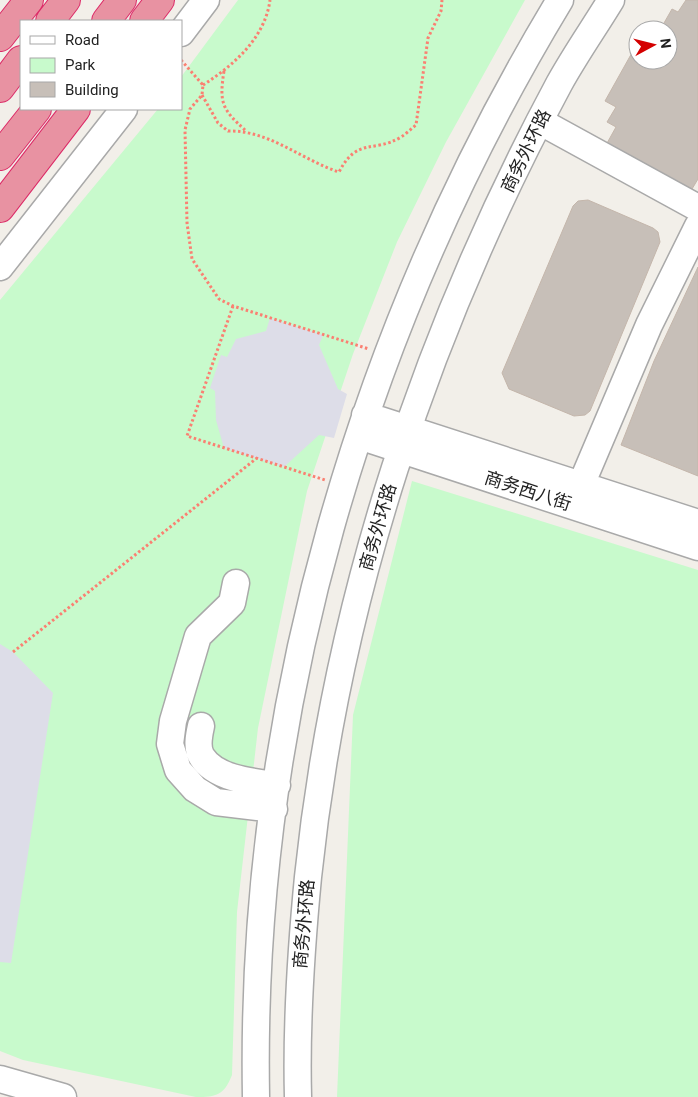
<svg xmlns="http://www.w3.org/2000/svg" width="698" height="1097" font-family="Roboto,'Noto Sans SC',sans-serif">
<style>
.park{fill:#c8facc}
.plaza{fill:#dddde8}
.building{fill:#c7bfb8;stroke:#c4b6ab}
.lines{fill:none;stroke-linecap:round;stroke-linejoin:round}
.minor-casing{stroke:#a9a9a9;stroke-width:29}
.highway-casing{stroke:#dc2a67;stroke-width:30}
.path{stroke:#fa8072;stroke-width:3;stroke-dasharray:2.5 2.5;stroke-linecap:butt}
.minor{stroke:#fff;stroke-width:26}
.highway{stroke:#e892a2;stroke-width:28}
.labels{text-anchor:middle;stroke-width:4;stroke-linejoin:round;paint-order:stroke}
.street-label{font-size:18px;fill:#222;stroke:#fff}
</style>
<rect width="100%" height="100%" fill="#f2efe9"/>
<path class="park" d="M238 0H525L446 142 397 242 353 354 307 491 258 728 237 912 232 1075C224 1095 217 1097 196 1097L23 1060 0 1051V300L158 109H181V77Z
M412 481 698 570V1097H337L353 715Z"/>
<path class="plaza" d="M270 318 323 335 319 345 338 389 347 394 334 438 319 435 284 467 224 448 216 420 215 391 210 388 221 355 227 357 236 339 266 331Z
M0 644 13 652 53 693 11 963 0 962Z"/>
<path class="building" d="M686 0H698V179L689 194 606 145 616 127 607 122 616 107 605 101 638 42V60H668V30H660L672 9 678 12Z
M588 200 653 228 658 232 660 242 590 411 585 415 574 416 509 389 502 373 573 206 578 201Z
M698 267V476L621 445 654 361Z"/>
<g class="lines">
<defs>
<path id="minor" d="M181 33 206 0
M541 122 698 208
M0 267 124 109
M365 415 698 523
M359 436 698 547
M581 485 649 325 698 226
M236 583 232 603 198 636 173 721 170 744 178 770 195 789 216 802 274 809
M201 726C199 735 196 748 202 757 216 779 253 782 277 785
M0 1079 63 1097
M256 1097C249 712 361 329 560 0
M298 1097C296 1023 301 950 308 877 337 598 427 330 559 84 575 55 594 28 611 0"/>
<path id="highway" d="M50 21 66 0
M106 21 122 0
M144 21 160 0
M0 37 29 0
M0 88 21 60
M0 156 37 109
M0 208 76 109"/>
</defs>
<use href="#minor" class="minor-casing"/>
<use href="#highway" class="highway-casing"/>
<path class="path" d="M181 60 203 85 202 95 190 109 185 130 187 223 192 259 219 299 233 306 369 349
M224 71C219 103 222 109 245 130
M203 85C234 65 265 38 270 0
M202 95 218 123 228 131C269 130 302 160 339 172 358 136 373 154 401 137 406 134 411 129 416 125L428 38 441 11 442 0
M233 306 187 436 325 480
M13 652 257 458"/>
<use href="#minor" class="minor"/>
<use href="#highway" class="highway"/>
</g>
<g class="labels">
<g class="street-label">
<text transform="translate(526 151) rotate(-64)" y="6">商务外环路</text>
<text transform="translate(528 491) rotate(18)" y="6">商务西八街</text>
<text transform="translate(378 527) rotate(-74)" y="6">商务外环路</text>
<text transform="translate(304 924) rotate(-85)" y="6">商务外环路</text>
</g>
</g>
<rect x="20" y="20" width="162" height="90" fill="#ffffff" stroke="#a7a7a7"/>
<rect x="30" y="36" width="25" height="8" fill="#ffffff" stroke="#a7a7a7"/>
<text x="65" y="45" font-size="15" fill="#222222">Road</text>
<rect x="30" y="58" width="25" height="15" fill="#c8facc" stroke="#a7a7a7"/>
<text x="65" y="70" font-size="15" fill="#222222">Park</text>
<rect x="30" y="82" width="25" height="15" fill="#c7bfb8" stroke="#a7a7a7"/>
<text x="65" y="95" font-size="15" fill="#222222">Building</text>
<g transform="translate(653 45) rotate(83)"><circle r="24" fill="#ffffff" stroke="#a7a7a7"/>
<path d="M0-4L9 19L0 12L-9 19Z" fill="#d40000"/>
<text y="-8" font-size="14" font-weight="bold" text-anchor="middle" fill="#222222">N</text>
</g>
</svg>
